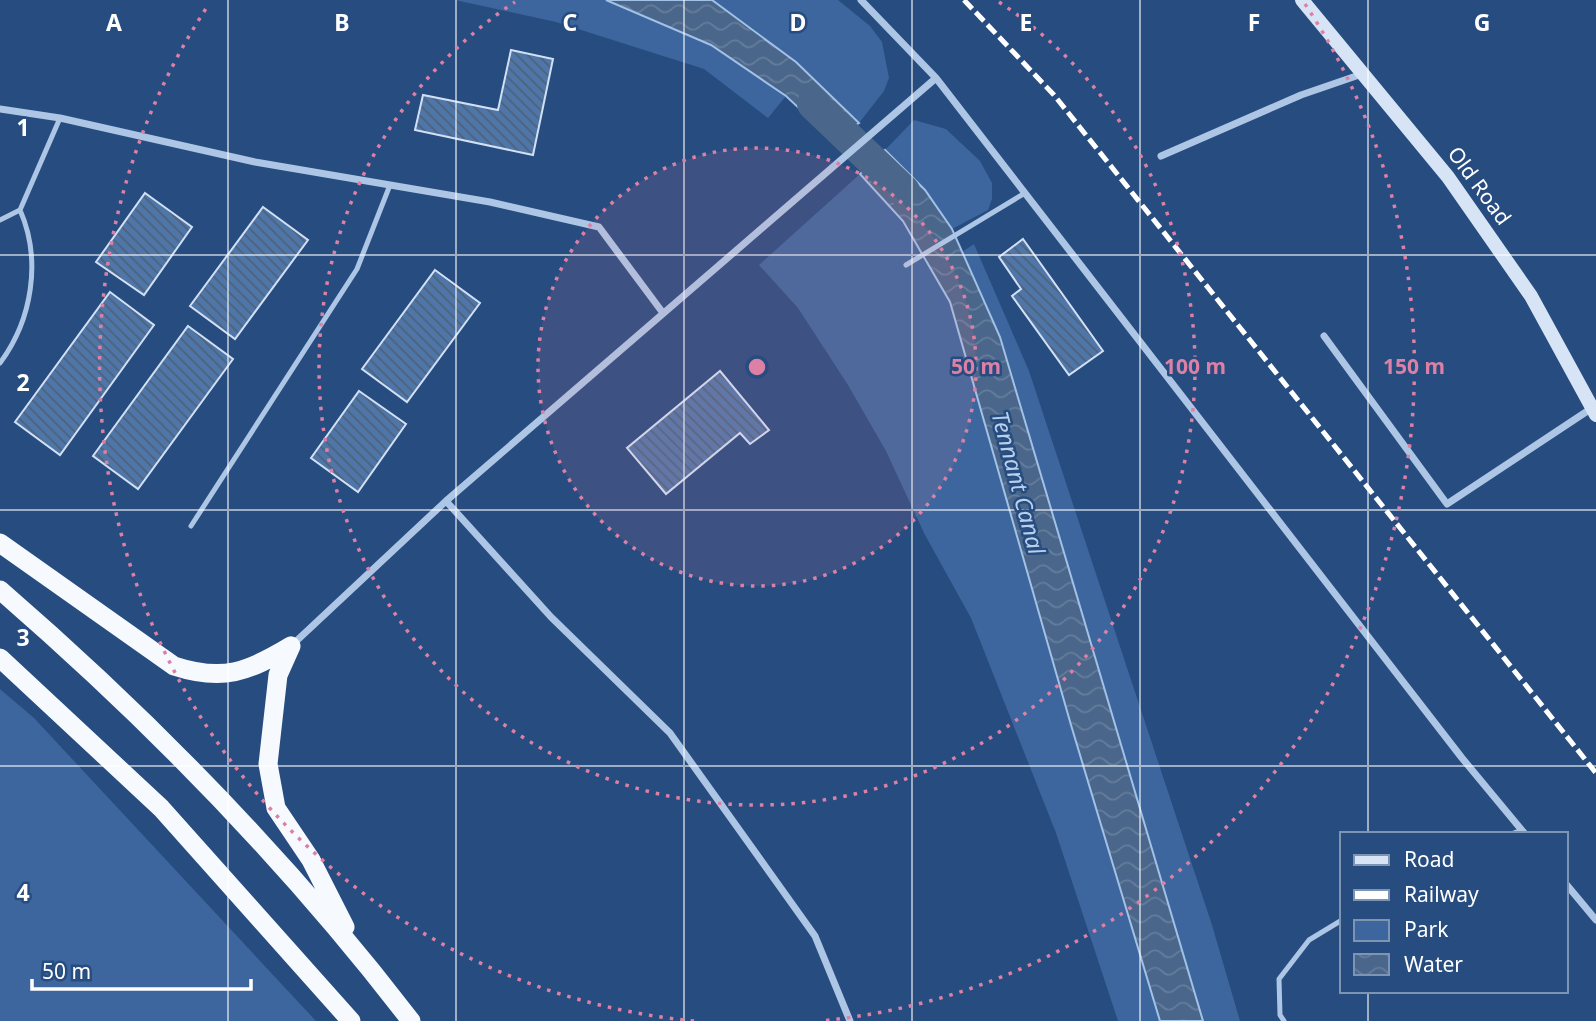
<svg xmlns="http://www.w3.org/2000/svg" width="1596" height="1021" font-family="'Noto Sans',sans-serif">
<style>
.green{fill:#3c669d}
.water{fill:url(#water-waves);stroke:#a2c1e6;stroke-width:2}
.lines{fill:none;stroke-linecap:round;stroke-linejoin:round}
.canal{stroke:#4a668a;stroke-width:32}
.building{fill:url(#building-back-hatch);stroke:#d1e0f5;stroke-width:2}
.service{stroke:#aec6e5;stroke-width:5}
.minor{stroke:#aec6e5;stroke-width:7}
.secondary{stroke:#d7e4f5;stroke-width:14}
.trunk{stroke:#f6fafe;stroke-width:19}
.rail{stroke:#fff;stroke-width:5;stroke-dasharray:12 5;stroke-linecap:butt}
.grid{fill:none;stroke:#fff;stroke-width:2;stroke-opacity:0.55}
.ring{fill:none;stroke:#dd80a5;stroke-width:3.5;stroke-dasharray:3.5 7}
.labels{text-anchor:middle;stroke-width:5;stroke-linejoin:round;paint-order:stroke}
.street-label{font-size:21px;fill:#fff;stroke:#274c7f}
.water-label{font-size:23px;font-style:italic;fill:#b9d0ed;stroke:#274c7f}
.grid-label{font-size:23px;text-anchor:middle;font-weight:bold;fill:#fff;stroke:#274c7f;stroke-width:5;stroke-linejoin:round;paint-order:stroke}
.centre{fill:#dd80a5;stroke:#274c7f;stroke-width:3.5}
.ring-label{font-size:21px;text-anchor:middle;font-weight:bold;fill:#dd80a5;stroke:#274c7f;stroke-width:5;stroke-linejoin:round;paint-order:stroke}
</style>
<defs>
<pattern id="water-waves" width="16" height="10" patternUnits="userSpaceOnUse" patternTransform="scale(1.75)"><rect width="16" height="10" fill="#4a668a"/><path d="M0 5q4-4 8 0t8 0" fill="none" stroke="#657d9c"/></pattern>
<pattern id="building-back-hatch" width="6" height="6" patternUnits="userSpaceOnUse" patternTransform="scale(1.75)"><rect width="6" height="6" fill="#4f76a8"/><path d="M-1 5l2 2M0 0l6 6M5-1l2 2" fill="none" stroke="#4e617a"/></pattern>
</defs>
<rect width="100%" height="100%" fill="#274c7f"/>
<path class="green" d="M455 0H606L711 45 786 96 768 118 704 69 556 22Z
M712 0H838L870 26 882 42 889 78 884 91 859 123 796 62Z
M914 120 946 129 980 161 992 183V199L988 210 952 229 925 190 885 150Z
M860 174 903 221 950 302 1071 725 1160 1021H1118L1056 833 971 618 925 535 886 451 848 385 798 308 759 265Z
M974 244 1029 371 1212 925 1240 1021H1203L1000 337 962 252Z
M0 689 34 718 316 1021H0Z"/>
<path class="water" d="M606 0H712L796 62 859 123 832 139 786 96 711 45Z
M885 150 925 190 952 229 1000 337 1203 1021H1160L1071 725 950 302 903 221 860 174Z"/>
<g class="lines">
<path class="canal" d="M813 104 904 191"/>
</g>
<path class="building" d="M511 50 553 59 533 155 415 130 423 95 498 110Z
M145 193 192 227 144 295 96 262Z
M263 207 308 240 235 339 190 306Z
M1023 239 1103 351 1069 375 1012 296 1021 289 999 257Z
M435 270 480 303 407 402 362 369Z
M110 292 154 325 60 455 15 422Z
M188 326 233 359 138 489 93 456Z
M720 371 769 430 750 444 740 433 666 494 627 448Z
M359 391 406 424 358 492 311 458Z"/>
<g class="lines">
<path class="service" d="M0 220 20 210 60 118
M906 265 1025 193
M0 363C32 320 42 260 20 210
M191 526 357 269 390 185
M1511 834 1522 830
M1284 1021 1280 1015 1279 979 1309 940 1342 920"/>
<path class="minor" d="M861 0 936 78 1462 758 1525 834
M0 109 60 118 255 162 490 202 599 227 663 313
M1161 156 1301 95 1362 74
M1324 336 1447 504 1592 408
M446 501 551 617 670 733 815 936 850 1021
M291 646 446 501 936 78
M1566 884 1596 920"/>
<path class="secondary" d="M1302 0 1448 177 1531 296 1596 415"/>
<path class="trunk" d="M0 543 174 666C223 682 248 672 291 646
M0 590C150 720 290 863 411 1021
M291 646 278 675 268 764 276 808 311 860 345 927
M0 658 161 808 351 1021"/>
<path class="rail" d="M964 0 1054 95 1596 773"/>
</g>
<path class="grid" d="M228 0V1021M456 0V1021M684 0V1021M912 0V1021M1140 0V1021M1368 0V834M0 255H1596M0 510H1596M0 766H1596M1368 991V1021"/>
<circle cx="757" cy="367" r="219" fill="#dd80a5" fill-opacity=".12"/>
<g class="ring">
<circle cx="757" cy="367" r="219"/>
<path d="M999 2A438 438 0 1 1 515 2"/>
<path d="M694 1021A657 657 0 0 1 209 4M1305 4A657 657 0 0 1 820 1021"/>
</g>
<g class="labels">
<g class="street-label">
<text transform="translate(1479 186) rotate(54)" y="7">Old Road</text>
</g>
<g class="water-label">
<text transform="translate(1018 483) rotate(75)" y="8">Tennant Canal</text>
</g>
</g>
<g class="grid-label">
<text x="114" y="31">A</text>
<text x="342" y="31">B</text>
<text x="570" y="31">C</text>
<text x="798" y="31">D</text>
<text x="1026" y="31">E</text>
<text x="1254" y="31">F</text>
<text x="1482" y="31">G</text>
<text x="23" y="136">1</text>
<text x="23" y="391">2</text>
<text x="23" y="646">3</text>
<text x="23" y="901">4</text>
</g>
<circle cx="757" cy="367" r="10" class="centre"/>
<g class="ring-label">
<text x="976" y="374">50 m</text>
<text x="1195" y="374">100 m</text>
<text x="1414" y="374">150 m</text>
</g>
<rect x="1340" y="832" width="228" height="161" fill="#274c7f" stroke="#7d94b2" stroke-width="2"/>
<rect x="1354" y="855" width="35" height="10" fill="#d7e4f5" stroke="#7d94b2" stroke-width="2"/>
<text x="1404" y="867" font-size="21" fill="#ffffff">Road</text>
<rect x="1354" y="890" width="35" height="10" fill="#ffffff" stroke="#7d94b2" stroke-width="2"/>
<text x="1404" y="902" font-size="21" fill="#ffffff">Railway</text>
<rect x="1354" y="920" width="35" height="21" fill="#3c669d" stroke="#7d94b2" stroke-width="2"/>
<text x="1404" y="937" font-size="21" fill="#ffffff">Park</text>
<rect x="1354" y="954" width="35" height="21" fill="url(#water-waves)" stroke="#7d94b2" stroke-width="2"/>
<text x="1404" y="972" font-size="21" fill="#ffffff">Water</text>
<path d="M32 979v10h219v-10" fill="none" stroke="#ffffff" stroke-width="3.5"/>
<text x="42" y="979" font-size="21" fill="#ffffff" stroke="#274c7f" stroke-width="5" paint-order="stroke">50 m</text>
</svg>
